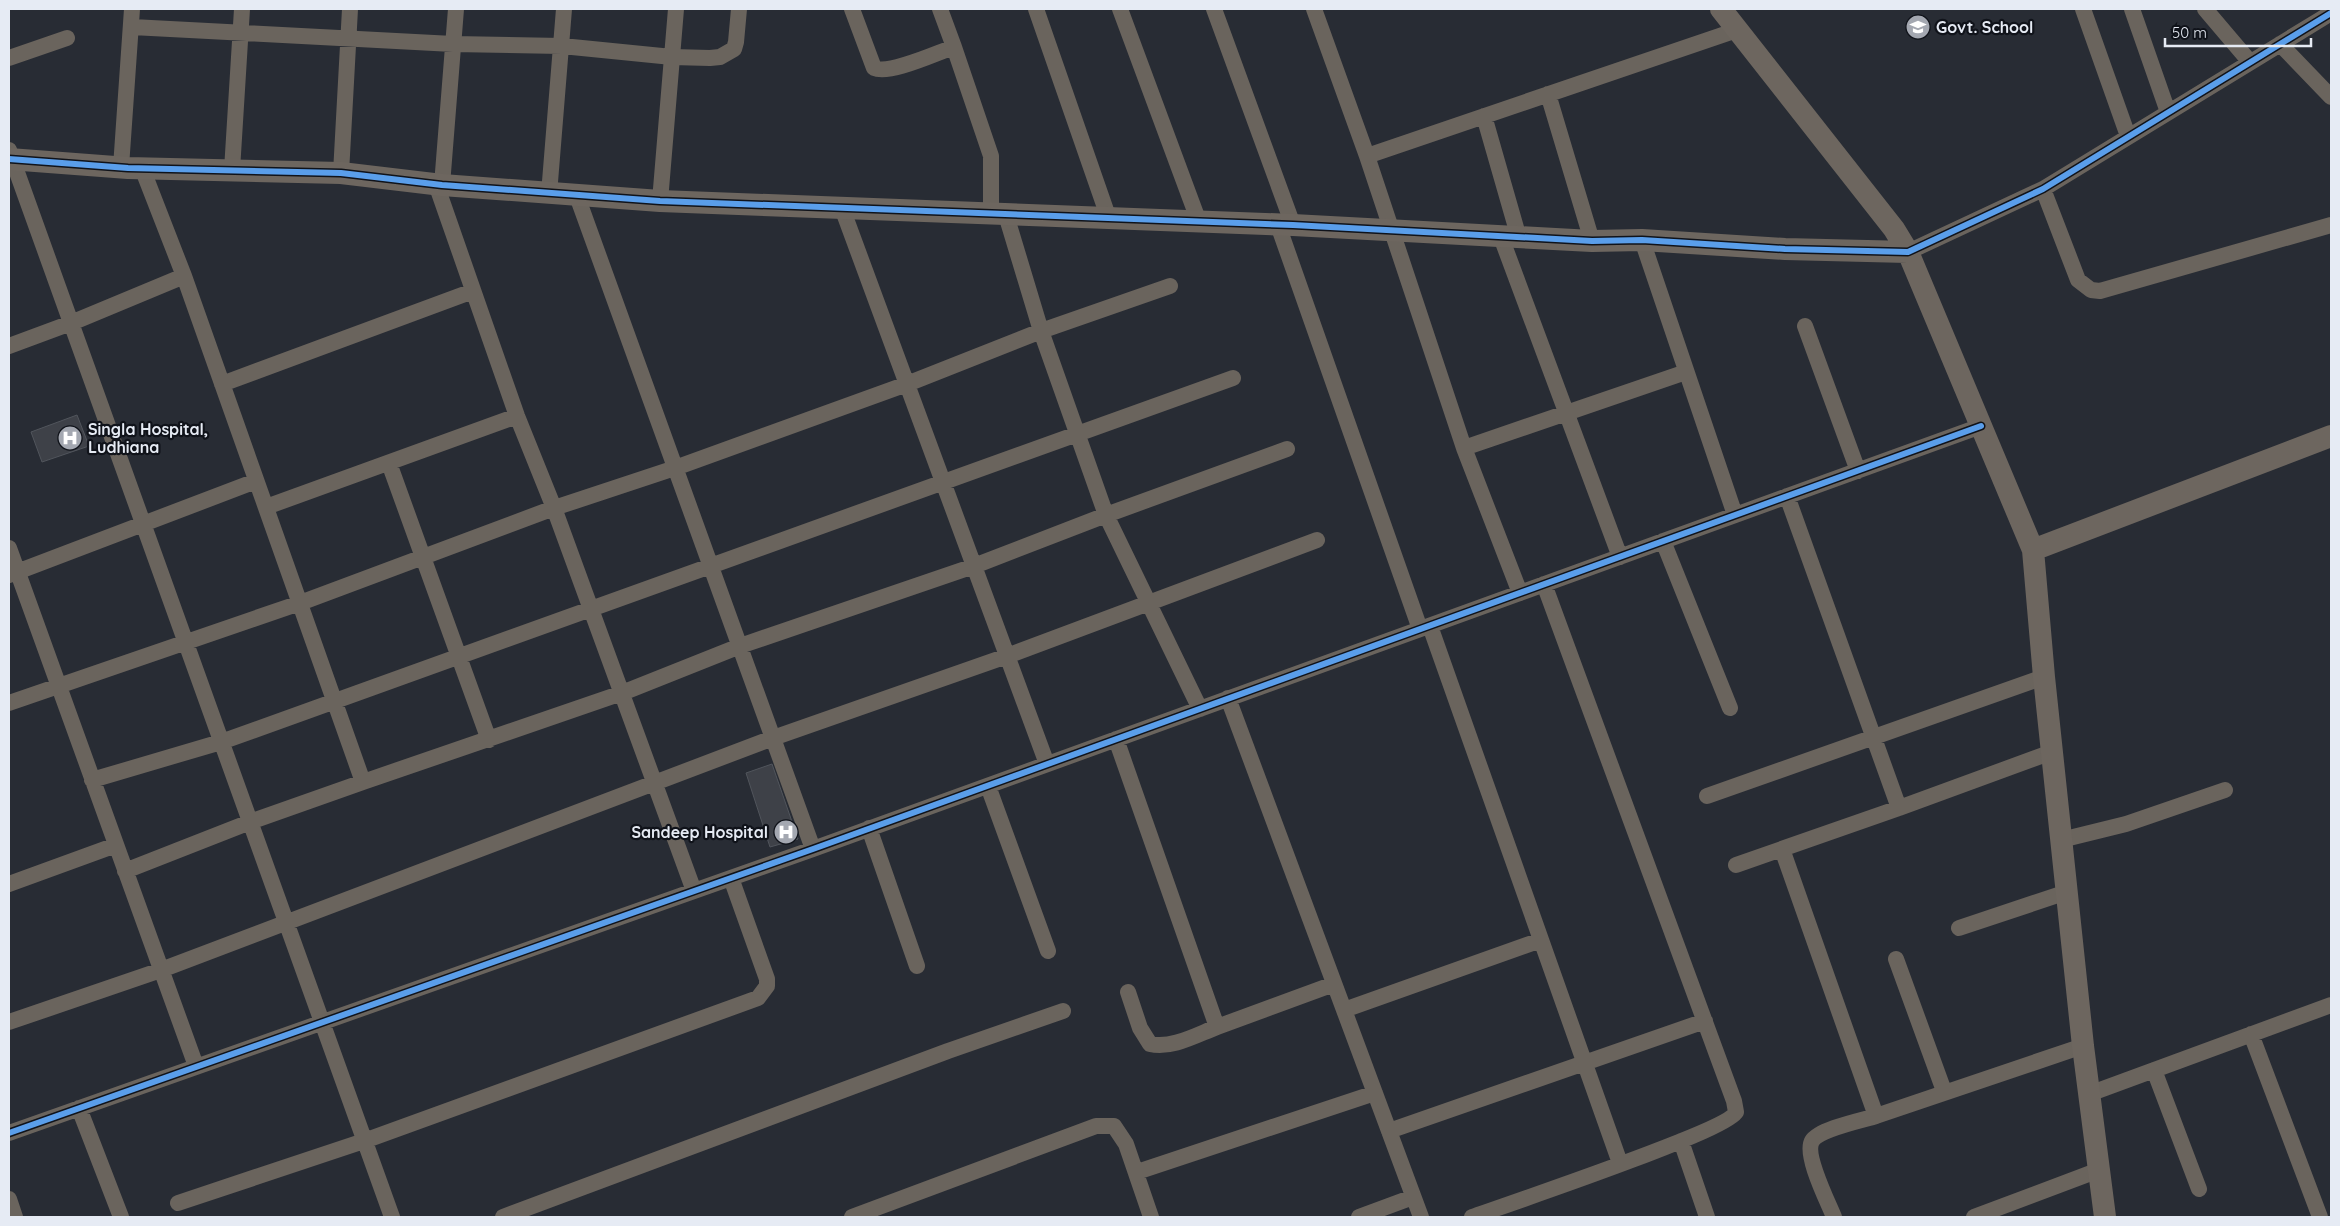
<svg xmlns="http://www.w3.org/2000/svg" width="2340" height="1226" font-family="Quicksand,sans-serif">
<style>
.building{fill:#3e4148;stroke:#51555c}
.lines{fill:none;stroke-linecap:round;stroke-linejoin:round}
.street{stroke:#6a645d;stroke-width:16}
.secondary{stroke:#6d665f;stroke-width:22}
.cycleway-casing{stroke:#10131a;stroke-width:9}
.cycleway{stroke:#5a9eea;stroke-width:6}
.labels{text-anchor:middle;stroke-width:4.5;stroke-linejoin:round;paint-order:stroke}
.poi-label{font-size:16px;font-weight:bold;fill:#e6ebf4;stroke:#10131a;text-anchor:start}
</style>
<rect width="100%" height="100%" fill="#282c34"/>
<path class="building" d="M77 415 89 446 42 462 31 432Z
M772 764 798 839 770 847 746 773Z"/>
<g class="lines">
<path class="street" d="M852 9 874 68C890 75 936 53 954 47L991 156V214
M940 9 954 47
M1036 9 1109 219
M1120 9 1199 222
M1214 9 1293 225
M1314 9 1367 156 1464 448 1686 372
M2083 9 2128 136
M2132 9 2168 112
M2205 9 2250 62
M132 27 453 44 562 46 672 57 710 58 720 57 734 49 736 42 739 9
M2280 44 2331 97
M9 58 67 38
M1548 94 1592 241
M1484 116 1519 238
M9 150 392 1217
M1367 156 1737 30
M121 167 132 9
M232 170 242 9
M341 173 350 9
M436 184 517 416 554 508 694 891
M442 185 456 9
M2043 189 2078 280 2091 290 2100 291 2331 225
M549 194 564 9
M577 196 813 849
M660 201 676 9
M842 208 1047 764
M1006 215 1041 331 1106 515 1200 709
M1278 225 1420 629
M1501 237 1620 557
M1642 240 1735 515
M1908 252 2043 189 2331 13
M1805 326 1858 471
M9 346 71 323 184 276 142 168
M222 384 473 291
M1464 448 1520 593
M389 463 489 740
M1787 496 1899 808 2052 752
M266 507 517 416
M1663 541 1730 708
M9 548 196 1066
M9 575 256 481
M1430 626 1620 1163
M1228 698 1421 1217
M9 703 300 603 554 508 675 468 907 384 1041 331 1170 286
M1116 739 1217 1027 1334 984
M92 780 221 742 1233 378
M363 782 622 693 740 646 974 566 1106 515 1287 449
M988 786 1048 951
M1707 796 2044 677
M869 828 917 966
M2061 840 2126 824 2225 790
M1782 849 1876 1116 2083 1046
M1736 865 1899 808
M125 871 250 822 363 782 184 276
M9 884 116 845
M1959 928 2067 892
M1896 959 1944 1091
M1128 992 1140 1028 1150 1044C1172 1049 1196 1035 1217 1027
M1344 1010 1541 940
M9 1022 161 970 773 738 1007 656 1317 540
M2251 1034 2320 1217
M2154 1070 2199 1189
M2089 1094 2331 1005
M79 1108 121 1217
M1389 1131 1705 1021
M9 1133 813 849 1981 426
M1681 1141 1707 1217
M1137 1172 1375 1093
M9 1199 15 1217
M178 1203 364 1141 758 998 767 986V979L731 878
M503 1217 948 1051 1063 1011
M852 1217 1096 1126H1114L1126 1144 1151 1217
M1359 1217 1413 1197
M1472 1217C1506 1205 1728 1130 1736 1112L1734 1101 1544 584
M1834 1217C1828 1202 1804 1155 1812 1141 1819 1129 1863 1120 1876 1116
M1974 1217 2099 1170"/>
<path class="secondary" d="M1721 9 1894 229 1908 252 2033 550 2044 677 2083 1046 2105 1217
M9 159 128 168 341 173 442 185 660 201 1293 225 1592 241 1642 240 1785 249 1908 252
M2033 550 2331 436"/>
<defs>
<path id="cycleway" d="M9 159 128 168 341 173 442 185 660 201 1293 225 1592 241 1642 240 1785 249 1908 252 2043 189 2331 13
M9 1133 813 849 1981 426"/>
</defs>
<use href="#cycleway" class="cycleway-casing"/>
<use href="#cycleway" class="cycleway"/>
</g>
<defs>
<symbol id="school-disc" viewBox="-11 -11 22 22"><circle r="9.5" fill="#a4a8b1" stroke="#10131a"/><path d="M0-5L7-2L0 1L-7-2ZM-4 1L0 2.5L4 1V4Q0 6-4 4Z" fill="#fff"/></symbol>
<symbol id="hospital-disc" viewBox="-11 -11 22 22"><circle r="9.5" fill="#a4a8b1" stroke="#10131a"/><path d="M-5-5h3v3.5h4V-5h3V5h-3V1.5h-4V5h-3Z" fill="#fff"/></symbol>
</defs>
<g fill-rule="evenodd">
<use href="#school-disc" x="1904" y="13" width="28" height="28"/>
<use href="#hospital-disc" x="56" y="424" width="28" height="28"/>
<use href="#hospital-disc" x="772" y="818" width="28" height="28"/>
</g>
<g class="labels">
<g class="poi-label">
<text x="1936" y="33">Govt. School</text>
<text x="88" y="435">Singla Hospital,<tspan x="88" dy="18">Ludhiana</tspan></text>
<text x="768" y="838" text-anchor="end">Sandeep Hospital</text>
</g>
</g>
<rect width="2340" height="1226" fill="none" stroke="#e6ebf4" stroke-width="20"/>
<path d="M2165 38v8h146v-8" fill="none" stroke="#e6ebf4" stroke-width="2.5"/>
<text x="2172" y="38" font-size="15" fill="#e6ebf4" stroke="#10131a" stroke-width="4" paint-order="stroke">50 m</text>
</svg>
